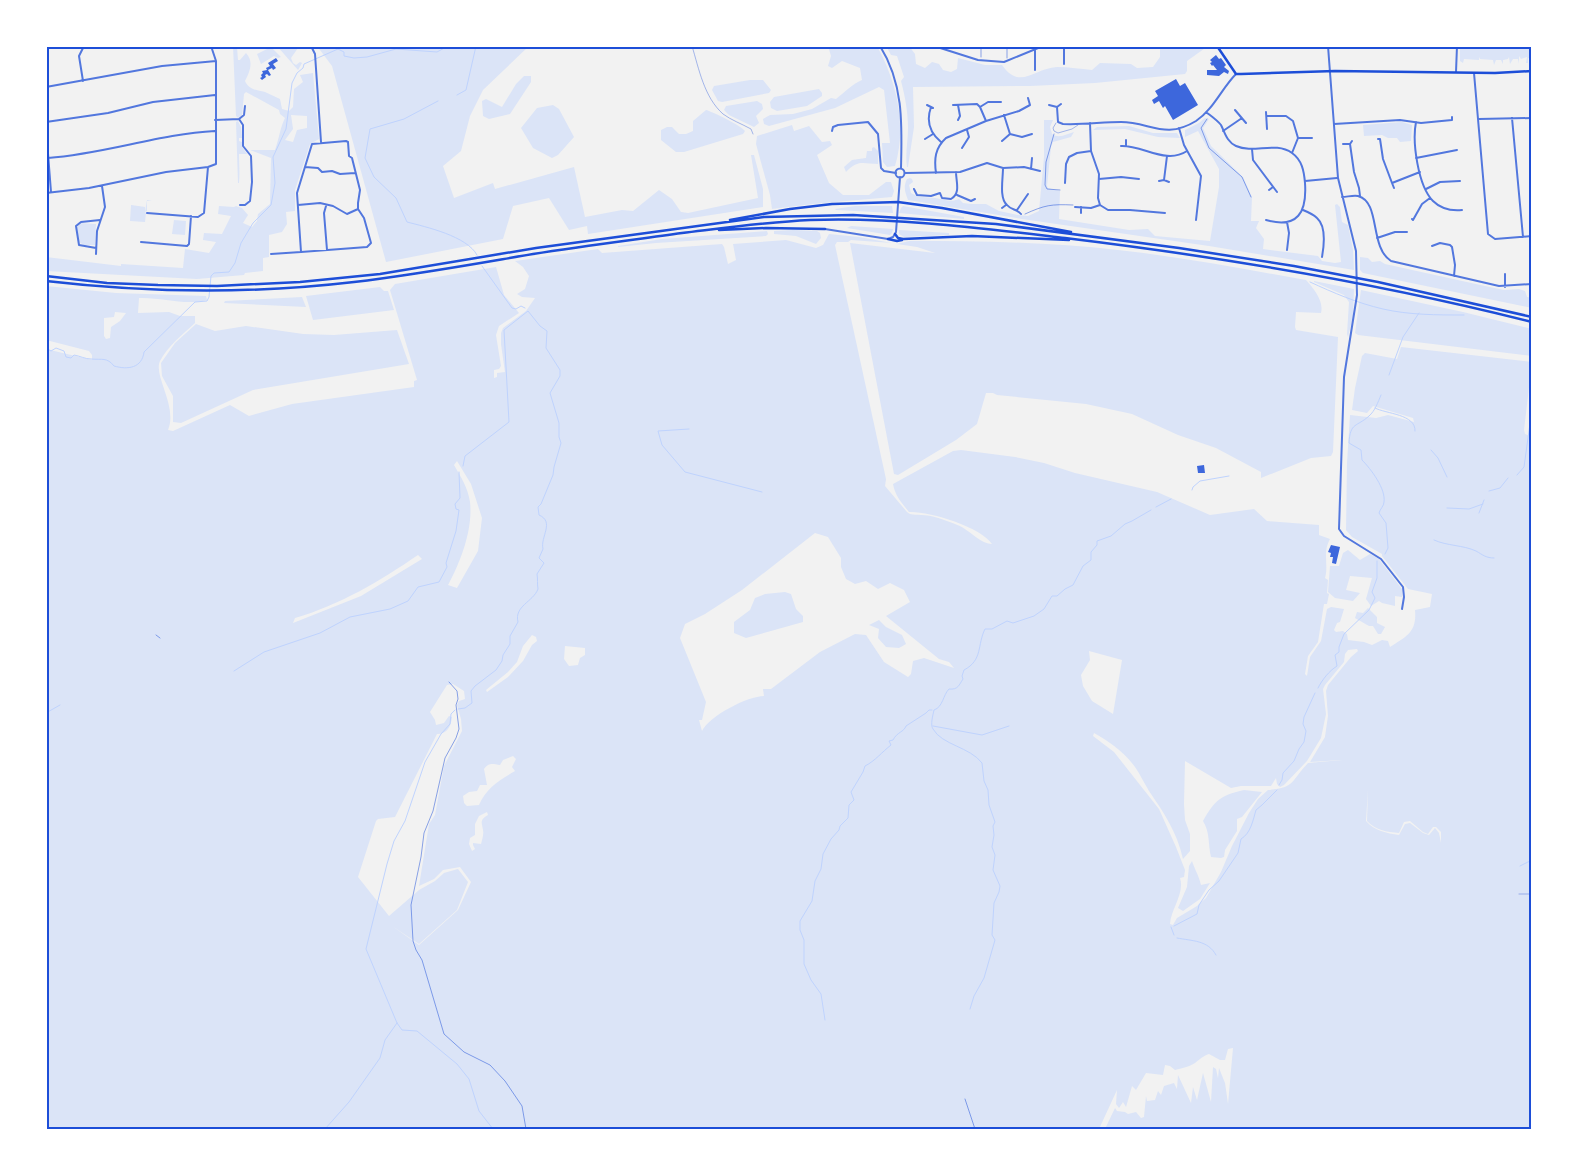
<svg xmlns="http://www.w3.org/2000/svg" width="1578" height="1175" font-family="'Source Sans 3',sans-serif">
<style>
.green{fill:#dbe4f7;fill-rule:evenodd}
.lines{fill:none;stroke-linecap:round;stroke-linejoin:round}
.stream{stroke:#bfd3fe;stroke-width:1}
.building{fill:#3d67dc}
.path{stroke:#1d4ed8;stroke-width:0.5}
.service{stroke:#5277de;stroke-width:0.5}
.minor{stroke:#5277de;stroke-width:2}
.tertiary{stroke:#5277de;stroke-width:2}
.secondary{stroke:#1d4ed8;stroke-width:2.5}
.trunk{stroke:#1d4ed8;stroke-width:2.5}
.neatline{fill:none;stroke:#1d4ed8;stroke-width:2}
</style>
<rect width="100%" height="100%" fill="#f2f2f2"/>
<path class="green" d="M233 46H244L237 47 238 60H240L246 53C254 62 250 71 245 81 249 90 257 90 265 92 270 94 275 97 280 99L282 109 289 111 293 107 294 89 303 82 300 75 313 73 319 139 310 144 295 190V211L286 212 287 224 282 232 269 235V257L263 258V271L245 273 244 275 197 279 46 271V257L121 266V264L183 268 185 249 209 253 216 242 203 240 204 233 222 234 231 216 218 214 219 206 234 207 236 206 242 208 248 215 243 223 252 227 257 221 258 214 270 204 271 158 250 150H275C279 139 280 128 285 118L280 114 279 110 246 92 244 94 242 115 238 118 236 116ZM291 115 307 116V128L297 130 293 142 285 140 293 129Z
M277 46H297L298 48 291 58 293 63 296 65 300 62 302 63 298 70Z
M317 46H529L483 90 470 116 461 151 443 166 454 198 493 183 495 189 574 167 585 217 622 210 633 211 659 190 672 199 681 212 688 213 758 198 751 155H754L763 189V207L588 234 587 226 569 230 549 198 513 206 503 239 386 262 332 66Z
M828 46H877C897 82 907 126 895 166L887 167 883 162 882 143H890L884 90 879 87 835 108 769 126 764 124 763 119 770 115 793 114 812 109 831 98 836 99C845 92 852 84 862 80L860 68 842 61 832 68 828 66 831 56Z
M886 46H909L915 54 916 64 925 68 932 62 939 64 943 70 951 72 957 69 958 58 985 65H1002C1020 91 1034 68 1057 67 1069 67 1081 69 1092 70L1100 63 1131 64 1137 68 1153 67 1160 57V46H1208L1187 61V71L1185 74 1095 83 1030 86 913 87 914 127 908 167H907C905 154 908 141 908 128 908 112 905 96 901 81L904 77 897 56 891 55Z
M1460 46H1532V59L1528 58V63H1526L1527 57 1521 59 1519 56V64L1518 59H1513L1510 64 1509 57 1508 59 1503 60V64L1501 60H1496L1494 65 1493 60 1480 59 1479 57V60L1464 59 1463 63 1460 61Z
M271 47 281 57 278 58 274 56 261 64 257 54Z
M524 76H531V82L510 114 489 119 483 116 482 101 486 99 502 107 516 84Z
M750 80H763L771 90 769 93 722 102 718 101 712 90 714 86Z
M819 89 822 93V96L807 106 777 111 771 108 770 102 774 97Z
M757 101 762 104 763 109 756 116 759 123 754 127 729 115 724 110 726 106Z
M553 105 559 109 574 137 558 155 552 158 533 148 521 128 537 108Z
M706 110C711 111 742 126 745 131L743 134 684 152H676L661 140V130L667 127H672L679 134H686L693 131V121Z
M1205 118 1209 119 1203 128 1211 146 1243 177 1252 197 1251 221H1259L1256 228 1264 239 1263 249 1318 256 1322 261 1335 263 1341 262 1335 205 1337 204 1340 207 1342 222 1348 225 1353 250 1354 270 1209 246 1022 219 908 200C905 192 903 187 907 179L910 178 912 179 913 182 909 185 911 193C919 198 925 197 935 198 944 199 950 203 959 199L963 203 971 204H986L999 211 1018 215 1028 216 1039 211 1044 157V120H1053L1050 127 1052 134C1059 139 1067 134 1074 132L1071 137 1053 142 1051 147 1047 186 1048 188 1060 191 1059 219 1129 230 1148 229 1155 236 1210 241 1219 187V169L1198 131 1185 137V130L1199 123Z
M238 121 241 127 242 138H239V141L242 142V147L247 154H239C239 164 240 172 239 183H238L236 122Z
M1402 122 1412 125 1411 141 1400 142 1397 138H1388L1382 135 1364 136 1363 125Z
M792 125 794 131 809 126 822 142 830 141 832 145 817 155 829 183 843 195H869L886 182H891L894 191 892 197 813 204 772 209 770 195 756 144 757 136Z
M1129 126 1153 133H1177L1180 138 1158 137 1125 129 1093 130 1097 127Z
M872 148 874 147 878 151V164C864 164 858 159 846 172L844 167 852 160 866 158 867 151H872Z
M147 200H152L147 201V211L145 212 146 213 145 222 130 221 131 205 145 207V212Z
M855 206H892L893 213 836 210 835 209Z
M903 206 964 217V219L899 213 901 208Z
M174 220 186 221 185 235 172 234Z
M80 223 96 224 95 245H84L79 242 77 227Z
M851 226 893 229 892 233 890 235 847 228Z
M794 230 817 231 820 233 821 238 816 244 796 236 774 234V231Z
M899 230 949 233V235L904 237 899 234Z
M767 231 768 234 766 236 656 243 618 247V246L662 239Z
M829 234 859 237 892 243 851 240 848 242H837L835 245 886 479 885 486 907 512C911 516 915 514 921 515 932 515 945 520 955 524 968 528 980 544 992 544 981 527 929 511 909 512 902 503 895 496 893 484L953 451 961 450 1015 457 1044 463 1075 473 1157 492 1210 515 1254 509 1267 521 1319 525V535L1330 539C1322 554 1329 563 1325 578L1328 580 1327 593 1329 594 1327 604H1324L1318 642 1308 656 1305 674 1307 676 1310 657 1321 641 1327 609 1331 607 1344 609 1340 622 1337 623 1334 630 1336 632 1343 631 1347 634 1348 640 1364 642 1372 645 1382 640 1388 641 1390 647C1407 636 1417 632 1415 610L1430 607 1432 594 1408 589 1382 556V554L1352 537 1346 530 1347 463 1350 415 1376 418 1388 415 1414 422 1413 418 1373 406 1367 413 1352 410 1355 388 1362 356 1365 353 1397 359 1401 347 1532 362 1524 430 1525 434 1532 437V1129H1105L1115 1108 1117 1111 1125 1112 1128 1114 1136 1112 1141 1118 1144 1117 1146 1096 1147 1101 1155 1100 1158 1091 1161 1095 1164 1086 1174 1083 1177 1089 1178 1075 1191 1103 1193 1087 1197 1100 1203 1073 1211 1102 1213 1067 1216 1069 1218 1078 1219 1068 1225 1083 1228 1104 1233 1048 1228 1049 1225 1060H1220L1209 1054C1203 1056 1200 1059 1195 1063 1189 1067 1182 1068 1175 1070L1170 1066 1165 1065 1163 1075 1146 1073 1136 1090 1132 1086 1126 1107 1123 1102 1119 1108 1116 1104 1117 1090 1099 1129H46V349L92 360V355L89 351 46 340V286L116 293 206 296 207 300C186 306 161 297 139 298L138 313 169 312 180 316H195V323C183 334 168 346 160 361 153 376 178 406 168 430L173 431 230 405 249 416 292 404 414 387V381L417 380 390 290 395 284 496 267 504 295 519 313 499 326 496 335 501 366 499 369 494 370V378L497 377V373L505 372 501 344V333L503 328 526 311 535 298 522 297 517 294 525 289 529 276 523 267 515 261 598 249 602 253 722 244 724 247 728 264 736 260 733 244 786 240 816 248 823 245ZM115 312 126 313 120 321 111 327 110 338 106 339 104 336V318L114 317ZM457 461 471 484 482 518 478 551 457 588 448 585C461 561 473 529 470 502 468 488 461 477 454 465ZM815 533 828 537 841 558V567L846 579 855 584 866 581 878 589 890 583 904 590 910 602 886 616 939 659 949 662 954 668 924 658 913 661 911 674 908 677 884 662 866 635 855 634 820 652 771 689H763L764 696C748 696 709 716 702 731L699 720H702L706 702 680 638 685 624 705 614 742 590ZM418 555 422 559 361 596 293 623 295 618C340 605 380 581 418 555ZM532 635 536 637 537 641 532 645 523 661 508 677 487 692 486 690 508 672 517 662 523 646ZM565 646 585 648V655L580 658 578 665 569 666 564 659ZM1357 649 1358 651 1351 657 1328 685 1326 691 1328 716 1325 737 1310 762 1342 760 1308 763C1291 781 1295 788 1268 790L1258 799 1249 813 1232 846 1221 872 1206 898 1197 906 1177 918 1173 925 1170 924C1171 909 1185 893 1180 878L1184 877 1185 870 1176 847 1159 809 1114 752 1093 736 1094 733C1109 741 1125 753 1135 767 1140 774 1144 783 1149 791 1164 813 1177 832 1183 859L1190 851V834L1185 820 1184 804 1185 761 1231 788 1241 786H1271L1276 778 1277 784 1280 787 1284 785 1307 761 1321 738 1326 714 1323 689 1325 685 1344 662 1345 654 1348 650ZM1089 651 1122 660 1113 714 1092 701 1083 686 1081 675 1090 660ZM453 684 464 691 465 699 459 701 457 705 461 719 462 731 444 766 435 815 429 824 419 886 434 879 443 870 460 867 471 882 458 910 419 945 392 926 419 944 457 910 468 882 458 869 444 873 435 881 419 890 389 916 358 877 376 821 378 819 395 817 437 734C447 734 451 727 452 717L449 716 444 723 436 725 435 720 430 712 447 685ZM513 756 516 759 512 767 515 771C500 780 486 788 479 805L467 806 464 803 463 796 469 792 477 791 480 785H487L484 769C489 762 493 764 500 765L503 760ZM1368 790 1367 821C1375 830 1387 832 1399 833L1404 822 1410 821 1423 832 1428 834 1433 827H1436L1441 832V843L1439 833 1435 828 1429 835 1423 833 1410 823 1405 824 1399 835C1386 833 1375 831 1366 821ZM487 812 488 815C479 820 482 823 483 830 484 834 482 840 481 844L473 843V845L475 849 472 851 469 844 470 838 475 835V824L479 816Z
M909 241C979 241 1049 242 1118 250 1182 257 1244 269 1306 280 1314 289 1324 301 1321 313L1296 312 1295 327 1296 330 1338 337 1333 452 1331 456 1311 458 1261 478V472L1216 448 1178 435 1132 414 1086 404 997 395 993 393H986L977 424 956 440 898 475 894 474 850 243 935 253 917 247 897 244Z
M1360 257 1368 258 1372 262 1380 261 1385 264 1485 286 1504 290 1519 289 1525 291 1527 297 1532 298V308L1363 273 1360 270Z
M1314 281 1354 289 1353 316 1348 337 1347 334 1349 302 1344 295 1314 282Z
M380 287 384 291H388L394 310 313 320 306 296Z
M1361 290 1463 312 1532 329V356L1358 335 1355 333Z
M302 297 306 307 224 303 225 301Z
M196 324 215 331 246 326 303 334 334 335 397 330 409 364 253 390 181 423 173 422V396L162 376 161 363 175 343Z
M1348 550 1360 560 1370 554 1378 558 1402 589V597L1395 596V606L1382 603 1379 601 1371 606 1366 599 1372 578 1350 576 1346 590 1360 593 1353 601 1335 598 1328 592 1330 566H1339L1343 553Z
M785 592 791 594 796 609 803 616V622L746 638 734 633V622L750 610 755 598 765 594Z
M1368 608 1377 617V623L1385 627 1381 634H1378L1373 626H1369L1355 618 1357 612 1363 613Z
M879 620 886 627 902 635 906 644 899 648 886 647 878 638 879 629 869 625Z
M1244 790 1262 792 1242 817 1237 819V831L1225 850 1224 857 1221 858 1211 857C1208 844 1210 832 1203 821 1215 800 1221 795 1244 790Z
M1192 861C1195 870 1199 876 1201 885L1210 883 1200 899 1183 911 1178 908 1187 887 1189 866Z"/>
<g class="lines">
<path class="stream" d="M457 95 466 90 476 46
M438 101 404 119 370 129 365 158 374 177 396 198 407 222C426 227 467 236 477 255
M482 266 512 308 516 309 521 306 525 308
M1310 282C1334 293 1357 303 1383 309 1409 315 1437 315 1464 315
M1531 309H1532
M46 345V348L51 351 56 348 64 351 66 357 71 358 74 355C80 356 85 359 91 359 102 360 107 357 114 366 128 370 142 368 144 352L195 302 207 301 209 297 211 276 214 273 229 272 235 263 241 243 253 223 271 205 275 183 273 157 286 129 292 83 297 73 303 68 304 64 338 49 344 52V56L354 58 367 57 396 49 437 52 448 46
M1389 375 1403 337 1419 313
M1381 395C1378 402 1375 411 1369 416 1357 427 1350 422 1349 443L1361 450 1362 460C1371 469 1386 489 1384 502 1384 506 1380 509 1379 513L1386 523 1388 548 1385 554
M1375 408C1386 414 1416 414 1415 431
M689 429 658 431 662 445 685 472 762 492
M1431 450 1438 458 1447 477
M1517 475 1524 467 1532 409
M1192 490 1193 487 1200 481 1229 476
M1489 491 1500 488 1508 478
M1156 507 1171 499
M1447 508 1469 509 1483 504
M1479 513 1484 500
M1434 540C1447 546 1463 545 1476 551 1483 555 1486 558 1494 558
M234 671 264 652 320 633 350 617 390 609 408 601 418 587 439 582 447 567 446 563 456 531 459 510 456 509 455 504 460 498 459 472
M1318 688C1322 680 1329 671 1337 666L1335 655 1339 652V647L1344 634 1369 610 1375 598 1372 592 1377 578V561
M458 709 465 708 472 703 471 691 475 686 496 670 502 661 503 655 510 644V636L518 622C514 606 533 602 538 589 537 583 538 580 537 574L544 563 539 558 543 549C540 537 555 522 539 515L538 507 541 504 553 475 554 467 561 443 559 437V423L550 393 560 376V370L546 348 547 331 540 326 528 311 504 330 509 422 465 456 463 466
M455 710 451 714 450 724 441 734 425 762 405 821 394 841 387 864 366 949 397 1023 402 1030 417 1031 457 1064 469 1079 479 1111 493 1129
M46 713 60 705
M933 726 982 735 1009 726
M1279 785 1282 780 1283 773 1294 761 1299 749 1304 742 1306 731 1303 724 1304 717 1315 693
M1520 866 1532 860
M1174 926 1197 914 1199 905 1209 890 1219 881 1238 853 1241 839C1251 833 1253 820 1256 810L1262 805 1277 790
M1171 927 1174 935
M1177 938C1192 941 1208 940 1216 955
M970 1009 974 996 984 978 995 940 992 935 994 903 999 892 1000 886 993 870 995 855 992 847 994 835 993 826 995 822 989 805 988 790 984 781 982 763C970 747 942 745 933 729 930 725 933 715 934 710 943 707 943 695 949 689 958 690 959 685 963 679L962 676 964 670C983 660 977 645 985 629H992L1007 621 1013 623 1034 616 1044 609 1052 596H1057L1065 589 1073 585 1083 566 1091 560V552L1097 545V541L1111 536 1125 524 1132 521 1151 510
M825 1020 821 994 811 980 804 964V940L800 930V921L812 901 815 881 821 869 823 854 831 839 839 830 840 826 848 818 849 805 854 800 851 792 863 772 865 766C875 761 882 752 891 745L889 741 893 740C897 732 904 732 906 726L926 713 929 710H932
M325 1129 349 1102 380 1058 385 1040 397 1023"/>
</g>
<path class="building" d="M1216 55 1219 59 1221 58 1226 65 1224 67 1229 71 1228 74 1224 72 1219 76 1207 75V70H1217L1213 65 1212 66 1210 63 1212 62 1210 60Z
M276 58 278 61 273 64 276 68 273 70 272 68 268 70 271 75 269 76 267 74 265 75 266 77 262 80 260 78 262 77 261 75 263 73 262 71 267 70 266 68 270 66 268 63Z
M1176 79 1180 86 1185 83 1198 105 1173 120 1165 106 1163 108 1159 101 1154 104 1152 100 1158 96 1155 91Z
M1204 465 1205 473H1198L1197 466Z
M1331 545 1340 547 1336 564 1332 563 1333 557H1330L1331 553 1328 552Z"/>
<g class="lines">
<path class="path" d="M981 46V57
M1007 46V58
M1207 119 1201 128 1209 148 1242 177 1251 197
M1054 134 1046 162 1045 185 1047 189 1060 190
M1025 214C1045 205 1051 204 1073 205
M156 635 160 638
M449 682 457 691 458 699 456 705 459 729 456 738 445 758 433 811 424 833 421 857 411 905 413 941 416 950 422 960 444 1034 464 1052 490 1065 505 1081 522 1106 526 1129
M965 1099 975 1129"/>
<path class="service" d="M692 46C699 69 704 97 723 114 731 120 742 124 751 129L753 134
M1056 123 1053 128 1054 131 1058 133 1072 129 1078 125
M1519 894H1532"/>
<path class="minor" d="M311 46 315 54 321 142
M934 46 978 60 1004 62 1043 46
M1064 46V64
M1328 46 1338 178 1356 251 1357 295 1344 377 1339 529 1344 536 1381 559 1403 587 1404 597 1402 609
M1035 50V70
M1456 72 1457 46
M1474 73 1488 234 1495 239 1532 236
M83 81 79 56 84 46
M46 87 162 66 216 61
M927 105 933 108
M953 105 977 104 980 107 986 121
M958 105 960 116 958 120
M1049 105 1057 107 1058 122 1063 124C1083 125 1102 122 1121 122 1150 122 1165 140 1196 121 1213 110 1222 88 1236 74
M931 107C926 121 930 133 941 142
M980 107 988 102H1001
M1057 107 1061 104
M1235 110 1246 123
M1206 112C1211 116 1217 120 1221 125 1225 133 1227 142 1236 146 1254 154 1275 141 1292 153 1302 160 1304 171 1305 183 1307 212 1298 229 1266 220
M1266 112 1267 129
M1004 115 1010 134 1022 137 1032 134
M1267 116H1286L1293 121 1298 138 1292 153
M1512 118 1523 237
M239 119 244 115 245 106
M1479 119 1532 118
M215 120 239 119 243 125V146L251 156 252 182 250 201 245 205H240
M46 122 108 113 153 102 215 95
M1416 122C1412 142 1418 186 1433 201 1441 209 1451 211 1462 210
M1090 123 1091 151 1099 174 1098 198 1100 205 1108 210H1130L1165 213
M1334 124 1400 120 1421 123 1452 120V117
M46 128 51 192
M1179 128 1184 145 1201 176 1196 220
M832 131 833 127 838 125 868 122 878 134 881 168 884 171 896 173
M1223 131 1242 118
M1298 138H1312
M925 139 933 134
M1378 139H1380L1383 159 1392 183 1420 172
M1002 141 1010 134
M1343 144H1350L1352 141
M1350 144 1354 172 1359 188 1360 196
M1121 146C1143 145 1166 165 1187 151
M1126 146V140
M962 148 969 137 967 130
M1252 149 1253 160 1277 192
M48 158C105 154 159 134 215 131
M1416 158 1457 150
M305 167 318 168 322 172 332 171 340 174 355 173
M1003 168C1003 179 999 198 1007 205 1011 210 1017 209 1021 214
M1031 169 1032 158
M905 173 960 172 987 163 1003 168 1024 167 1040 171
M936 173C934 159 935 148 946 138L986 121 1019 111 1030 105 1028 98
M1099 179 1121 177 1139 179
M1164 180 1167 156
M1159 181 1164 180 1169 182
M1305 181 1337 178
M1065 183 1066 164 1069 157 1077 153 1091 151
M1392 183 1394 188
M914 189 917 195 931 196 940 193 942 198 951 199C961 193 956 182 956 172
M1426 189 1440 182 1460 181
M1269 190 1273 187
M46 193 89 188 166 172 208 167 216 164V61L211 46
M957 195 971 201 975 199
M1342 197C1347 197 1353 195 1358 196 1381 202 1369 247 1391 261L1499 286 1532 284
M298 205 320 203 333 206 347 214 358 209
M326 206 324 213 327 250
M1075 207 1091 208 1100 205
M1002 208 1006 205
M1017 210 1028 194
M1303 210C1308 212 1313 214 1317 218 1326 226 1324 246 1322 257
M147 213 198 217 204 213 208 167
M1081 213V207
M1412 219 1413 220 1422 204 1430 198
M1377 238 1395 232H1407
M141 242 187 246 189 244 191 216
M1432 246 1440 243 1450 245 1452 247 1455 265 1454 276
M96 248 79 245 76 226 81 222 100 220
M1287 250 1289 233 1287 222
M96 254 97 231 105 207 102 186
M271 254 301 252 297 193 312 144 346 141 348 142 349 156 352 158 360 190 358 203V209L364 218 371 243 367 247 301 252
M1531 273 1532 278
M1505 274V287"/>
<path class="tertiary" d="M880 46C904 84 902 126 901 168
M895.5 173a4.5 4.5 0 1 1 9 0a4.5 4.5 0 1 1-9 0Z
M825 229 888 239 893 237 896 232 900 177"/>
<path class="secondary" d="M1217 46 1236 74H1241L1335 71 1495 73 1532 71"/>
<path class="trunk" d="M730 220 790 209 832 204 898 202 942 208 1071 232
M719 230 766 228 825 229
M895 234 898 238 903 239 972 236 1069 240
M888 239 897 241 902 240
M46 276 107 283 158 285 217 286 300 282 380 274 536 248 764 217 853 215 996 224 1179 248 1294 266 1378 282 1532 317
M46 281C149 293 252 294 354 282 414 275 474 264 533 254 583 246 632 240 682 233 724 228 767 222 810 220 895 217 980 228 1065 238 1222 257 1378 283 1532 322"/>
</g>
<rect width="1578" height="1175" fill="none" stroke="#ffffff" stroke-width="95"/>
<rect x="48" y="48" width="1482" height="1080" class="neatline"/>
</svg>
